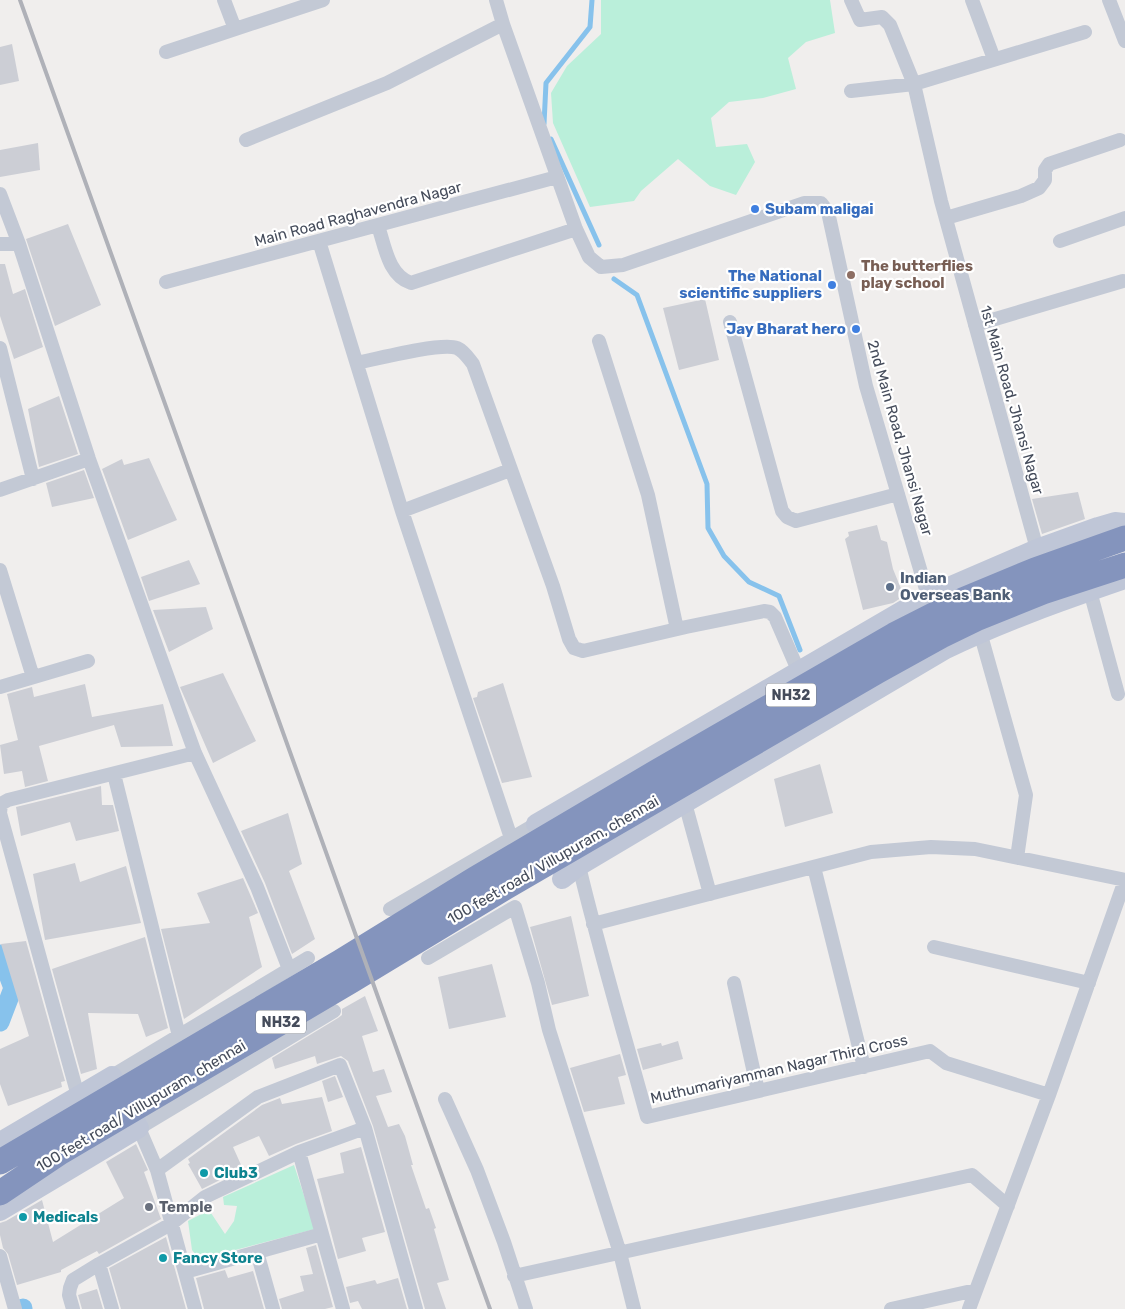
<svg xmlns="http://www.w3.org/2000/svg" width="1125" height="1309" font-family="Rubik,sans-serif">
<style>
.green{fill:#baefda}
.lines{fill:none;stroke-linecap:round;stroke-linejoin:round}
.stream{stroke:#87c2ec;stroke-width:5}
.canal{stroke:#87c2ec;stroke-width:19}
.building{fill:#ccced5}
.street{stroke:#c3c9d5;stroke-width:14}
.secondary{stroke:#bfc6d7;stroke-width:20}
.highway{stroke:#8494bd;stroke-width:25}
.rail{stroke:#afb1b8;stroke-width:4}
.shop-dot{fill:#3f7fe0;stroke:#fff;stroke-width:2}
.education-dot{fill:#8d6e63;stroke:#fff;stroke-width:2}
.service-dot{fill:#5c6f8a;stroke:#fff;stroke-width:2}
.culture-dot{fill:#0f9aa8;stroke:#fff;stroke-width:2}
.worship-dot{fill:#6b7280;stroke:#fff;stroke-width:2}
.labels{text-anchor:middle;stroke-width:4.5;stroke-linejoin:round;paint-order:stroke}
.shield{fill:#fff;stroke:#7d828c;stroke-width:1}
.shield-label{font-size:14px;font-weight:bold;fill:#454c5b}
.shop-label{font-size:15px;font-weight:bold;fill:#366cbe;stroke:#fff;text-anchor:end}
.street-label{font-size:15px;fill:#454c5b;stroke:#fff}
.education-label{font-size:15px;font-weight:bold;fill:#785e54;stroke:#fff;text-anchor:start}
.service-label{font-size:15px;font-weight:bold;fill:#4e5e75;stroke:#fff;text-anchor:start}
.culture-label{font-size:15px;font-weight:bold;fill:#0d838f;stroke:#fff;text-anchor:start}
.worship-label{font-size:15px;font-weight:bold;fill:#5b616d;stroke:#fff;text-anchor:start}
</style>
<rect width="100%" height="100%" fill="#f0eeed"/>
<path class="green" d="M601 0H830L835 33 806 42 788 58 796 89 763 98 729 102 711 118 716 147 747 144 755 162 736 195 710 186 678 159 641 191 634 201 590 207 553 123 551 93 567 66 601 34Z
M294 1165 315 1229 224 1253 198 1258 192 1250 188 1221 209 1210 225 1234 234 1221 237 1206 224 1205 223 1197Z"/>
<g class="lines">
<path class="stream" d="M544 124 546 83 590 27 592 0
M551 139 599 245
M614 279 637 295 707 484 708 528 724 556 749 582 779 596 800 650"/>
<path class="canal" d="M0 954 13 988 0 1022
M23 1308V1309"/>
</g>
<path class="building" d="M12 44 19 81 0 85V47Z
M38 143 40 170 0 177V150Z
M68 224 101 305 55 326 26 239Z
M0 264H5L13 294 25 289 43 347 14 359 0 316Z
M705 299 719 360 679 370 663 308Z
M59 396 78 454 39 467 28 409Z
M149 458 177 520 128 540 102 469 122 459 124 465Z
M84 470 94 498 52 507 46 483Z
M1078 492 1085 519 1042 534 1032 499Z
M877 525 881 540 887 542 893 569 904 596 893 603 863 610 845 539 849 536 848 532Z
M189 560 200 584 149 601 141 577Z
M206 607 213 629 169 652 153 610Z
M223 673 256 741 213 763 180 687Z
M503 683 532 777 502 783 473 698 477 697 478 692Z
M85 684 92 717 163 704 173 746 121 747 114 725 39 746 48 781 25 787 22 771 4 774 0 745 18 740 7 694 32 687 34 697Z
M820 764 833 813 785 827 774 779Z
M101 786 102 805H113L119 831 76 841 70 822 21 836 16 807Z
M288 813 302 864 289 871 315 939 292 954 265 883 241 831Z
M75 863 80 882 126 866 141 923 45 940 33 874Z
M243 878 258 913 249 917 262 967 184 1019 161 929 210 923 197 893Z
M571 916 589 996 552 1005 530 927Z
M145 937 168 1028 146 1037 138 1014 88 1013 97 1069 81 1074 52 969Z
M26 941 65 1081 61 1082 62 1087 8 1106 0 1084V1049L29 1036 1 944Z
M492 964 506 1017 449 1029 438 977Z
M365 996 378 1031 362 1036 373 1072 384 1069 392 1092 376 1096 388 1127 399 1124 405 1136 413 1165H411L426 1209 429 1208 436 1228 434 1229 449 1280 437 1283 446 1309H425L373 1126 348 1061 341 1056 317 1064 315 1056 275 1069 272 1058 338 1018 342 1015V1009Z
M678 1041 683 1059 643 1070 637 1049 661 1043 662 1046Z
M620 1054 626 1075 618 1077 625 1104 584 1112 570 1068Z
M335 1076 343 1097 328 1102 322 1081Z
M322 1097 332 1131 296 1144 269 1156 259 1136 233 1147 242 1167 218 1177 220 1180 202 1189 188 1164 190 1163 188 1159 262 1105 280 1098 282 1104Z
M136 1144 148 1170 144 1172 161 1219 99 1254 97 1251 61 1270V1272L17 1285 8 1254 3 1248 0 1235V1223L6 1221 42 1200 53 1242 124 1198 106 1162Z
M361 1147 385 1232 362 1238 366 1251 338 1259 317 1179 344 1173 340 1153Z
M166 1237 186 1309H121L109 1268Z
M316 1245 333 1307 325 1309H282L279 1299 304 1291 300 1276 313 1274 306 1248Z
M225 1270 228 1278 253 1271 264 1309H204L196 1278Z
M398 1278 407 1309H362L358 1301 350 1303 346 1287 375 1280 377 1284Z
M97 1289 103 1309H82L78 1295Z"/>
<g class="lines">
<path class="street" d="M224 0 235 29
M496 0 503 24 576 229 589 257 601 267 623 265 804 203H821L828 212 866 386 928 596
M851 0 860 20 882 17 890 25 914 84 941 201 1037 549
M972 0 994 59
M1109 0 1125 41
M166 52 323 0
M851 91 914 84 1085 32
M246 140 387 83 503 24
M0 194 19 244 89 459 195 753 257 887 289 969
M946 218 1021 196 1039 188 1045 180V170L1049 164 1120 140
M378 226C385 246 388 275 411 283L576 229
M319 241 402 511 511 838
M1060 241 1125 218
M0 244H19
M166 282 557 177
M730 322 782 511 787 517 796 521 898 494
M975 325 1123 281
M599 341 648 495 677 629
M0 348 33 479
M357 363C376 359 441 342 457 348 464 351 468 358 473 364L553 586 569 639 574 648 583 651 686 627 764 611 770 612 775 617 798 670
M0 490 89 459
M402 511 510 470
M0 570 33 677
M1090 591 1118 694
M980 632 1026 795 1017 858
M0 687 88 661
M114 774 179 1036
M685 803 710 894
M579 866C599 950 624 1033 647 1117L930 1051 946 1063 1049 1095
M814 867 864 1067
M390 909 536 824
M593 924 871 852 931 847 975 849 1125 880
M934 947 1089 983
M428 958 515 907 538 983 549 1030 620 1253 634 1309
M734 983 758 1091
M112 1076 308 958
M78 1096 0 813 1 804 8 800 195 753
M445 1099 477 1170 504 1242 526 1309
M299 1152 343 1309
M157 1170 258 1097 340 1065 365 1128 416 1309
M257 1252 273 1309
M0 1256 15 1309
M99 1264 112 1309
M185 1272 322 1234
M514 1276 972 1175 1008 1206
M73 1309 69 1295 70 1288 73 1280 99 1264 171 1224 205 1197 299 1152 365 1128
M195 1309 157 1170 139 1128 334 1011
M891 1309 976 1290
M969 1309 1049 1095 1125 880"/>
<path class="secondary" d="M536 824 928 596 1037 549 1098 527 1115 522 1125 523
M562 879 579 866 685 803 946 649C1004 621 1064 600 1125 579
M0 1142 112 1076 139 1128 0 1211"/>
<path class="highway" d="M0 1162 340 962 475 879 658 771 894 635 965 599 1035 570 1125 538
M0 1193 61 1152 351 981 506 887 878 671 941 636 976 619 1043 592 1125 565"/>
<path class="rail" d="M20 0 490 1309"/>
</g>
<g class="shop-dot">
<circle cx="755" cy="209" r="5"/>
<circle cx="832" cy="285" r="5"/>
<circle cx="856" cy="329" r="5"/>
</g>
<circle class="education-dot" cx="851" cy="275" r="5"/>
<circle class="service-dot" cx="890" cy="587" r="5"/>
<g class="culture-dot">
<circle cx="204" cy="1173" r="5"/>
<circle cx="23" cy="1217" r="5"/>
<circle cx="163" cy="1258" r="5"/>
</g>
<circle class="worship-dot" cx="149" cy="1207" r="5"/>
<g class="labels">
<g class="shield">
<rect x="766" y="683.5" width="50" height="23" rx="4"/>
<rect x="256" y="1010.5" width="50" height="23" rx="4"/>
</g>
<g class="shield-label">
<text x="791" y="700">NH32</text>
<text x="281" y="1027">NH32</text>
</g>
<g class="shop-label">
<text x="765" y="214" text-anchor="start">Subam maligai</text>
<text x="822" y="281">The National<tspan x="822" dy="17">scientific suppliers</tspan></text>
<text x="846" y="334">Jay Bharat hero</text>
</g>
<g class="street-label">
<text transform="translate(358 214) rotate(-15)" y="5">Main Road Raghavendra Nagar</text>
<text transform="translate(1012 400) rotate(74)" y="5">1st Main Road, Jhansi Nagar</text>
<text transform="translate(900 438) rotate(74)" y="5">2nd Main Road, Jhansi Nagar</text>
<text transform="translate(553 860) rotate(-30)" y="5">100 feet road/ Villupuram, chennai</text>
<text transform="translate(779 1069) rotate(-13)" y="5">Muthumariyamman Nagar Third Cross</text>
<text transform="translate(141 1106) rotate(-31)" y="5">100 feet road/ Villupuram, chennai</text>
</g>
<g class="education-label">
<text x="861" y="271">The butterflies<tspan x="861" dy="17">play school</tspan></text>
</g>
<g class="service-label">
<text x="900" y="583">Indian<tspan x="900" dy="17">Overseas Bank</tspan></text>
</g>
<g class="culture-label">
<text x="214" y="1178">Club3</text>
<text x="33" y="1222">Medicals</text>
<text x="173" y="1263">Fancy Store</text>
</g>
<g class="worship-label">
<text x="159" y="1212">Temple</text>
</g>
</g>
</svg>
